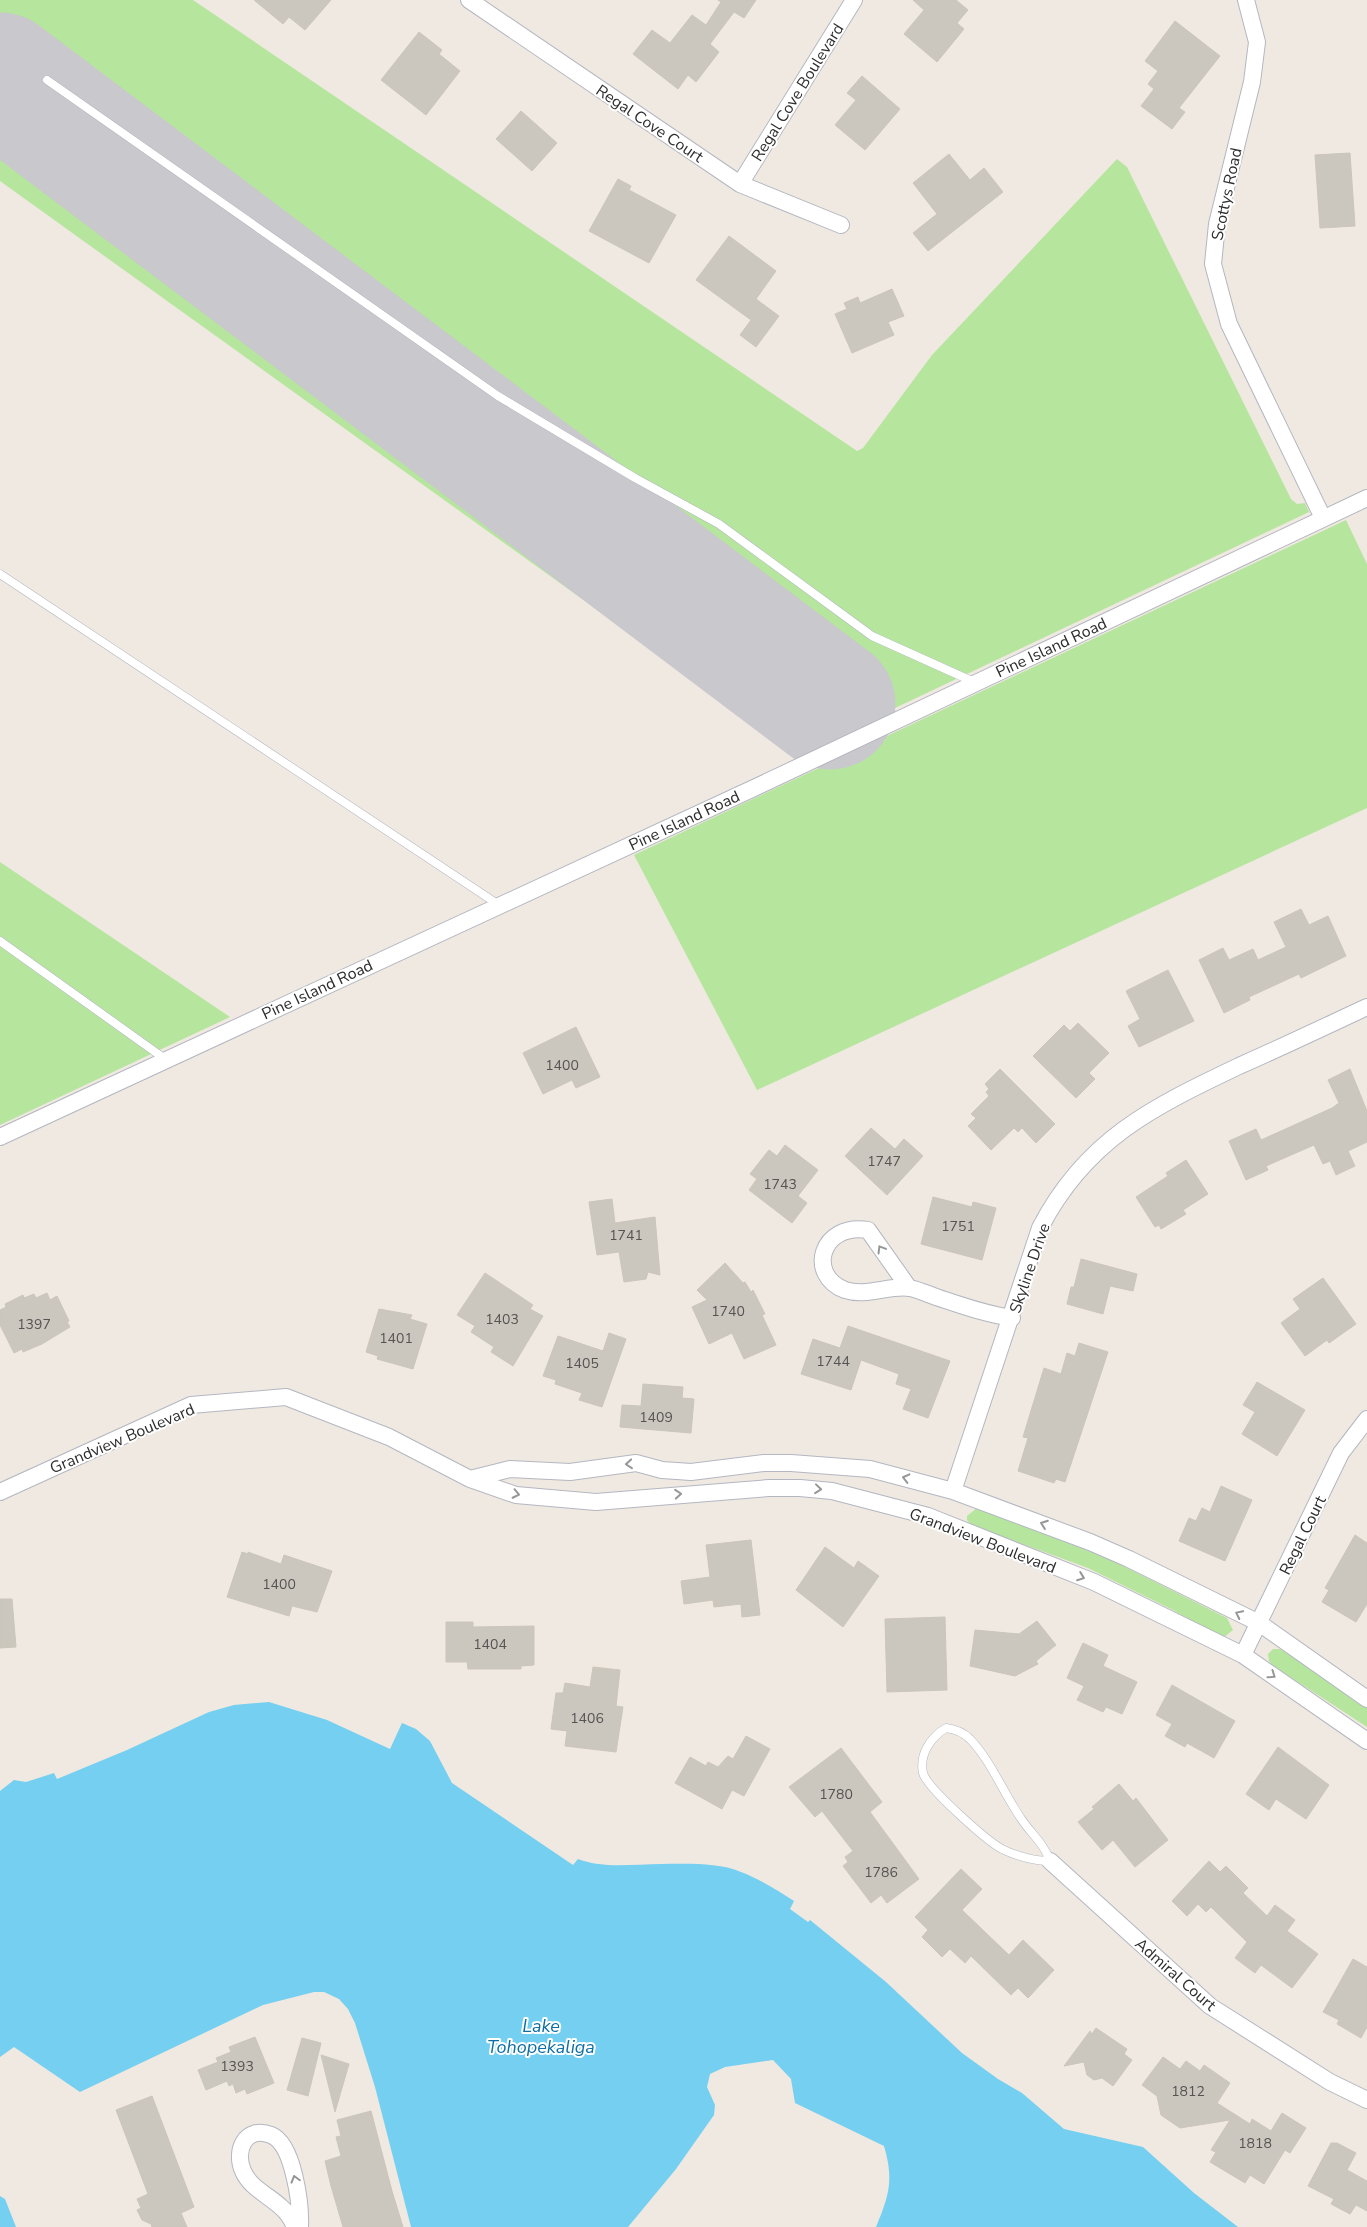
<svg xmlns="http://www.w3.org/2000/svg" width="1367" height="2227" font-family="'Nunito Sans',sans-serif">
<style>
.green{fill:#b6e59e}
.water{fill:#75cff0}
.lines{fill:none;stroke-linecap:round;stroke-linejoin:round}
.runway{stroke:#c9c8cc;stroke-width:131}
.building{fill:#cbc7bf;stroke:#cbc5ba}
.lane-casing{stroke:#b4b7c1;stroke-width:9}
.street-casing{stroke:#b4b7c1;stroke-width:18}
.lane{stroke:#fff;stroke-width:8}
.street{stroke:#fff;stroke-width:16}
.oneway{stroke:#969696}
.labels{text-anchor:middle;stroke-width:4;stroke-linejoin:round;paint-order:stroke}
.number-label{font-size:14px;fill:#555452}
.street-label{font-size:16px;fill:#2e2e2e;stroke:#fff}
.water-label{font-size:18px;font-style:italic;fill:#0d6fa3;stroke:#fff}
</style>
<rect width="100%" height="100%" fill="#efe9e1"/>
<path class="green" d="M0 0H193L857 451 863 448 932 355 1117 159 1127 167 1291 499 1297 504 1305 503 1309 512 798 754 0 181Z
M1346 520 1367 564V808L757 1090 634 855Z
M0 862 230 1017 0 1125Z
M977 1508 1107 1558 1227 1618 1233 1630 1224 1637 1217 1635 1171 1609 1088 1568 971 1525 967 1520V1516Z
M1273 1649H1280L1288 1654 1367 1704V1727L1272 1665 1269 1661 1268 1654Z"/>
<path class="water" d="M269 1702 327 1720 390 1749 402 1723 416 1729 430 1741 452 1783 573 1865 578 1859C604 1869 633 1864 661 1864 686 1864 717 1862 741 1872 759 1879 777 1890 794 1901L790 1909 808 1922 810 1920 886 1982 962 2053 998 2079 1022 2093 1064 2129 1143 2147 1194 2193 1238 2227H876C889 2196 894 2180 884 2146L795 2103 791 2079 773 2060 725 2067 710 2074 707 2087 715 2105 714 2115 676 2169 628 2227H411L375 2087 355 2023 348 2009 339 1999 324 1992H314L263 2005 80 2092 14 2047 0 2057V1791L14 1780 26 1782 54 1773 57 1779 127 1750 209 1712 234 1705Z
M0 2196 5 2199 16 2227H0Z"/>
<g class="lines">
<path class="runway" d="M0 78 830 704"/>
</g>
<path class="building" d="M254 0H331L305 30 289 17 283 24Z
M718 0H756L744 18 734 12 710 44 719 52 696 82 688 75 678 89 633 54 652 30 670 43 692 15 706 25 721 2Z
M913 0H956L968 10 957 23 964 29 937 62 904 34 924 10Z
M1175 21 1220 56 1179 108 1185 112 1172 129 1141 106 1154 89 1148 84 1158 71 1145 61Z
M419 32 442 50 439 54 460 71 426 115 381 80Z
M862 76 900 109 865 150 835 125 856 100 847 93Z
M521 111 557 143 532 171 496 139Z
M1350 153 1355 226 1320 228 1315 155Z
M949 154 970 180 984 168 1003 192 928 251 913 233 937 214 913 183Z
M618 179 631 186 629 190 676 215 649 263 589 231Z
M729 236 776 271 756 299 779 316 756 347 740 335 751 320 696 280Z
M892 289 904 316 888 322 894 335 852 353 835 314 847 309 844 303 858 297 860 303Z
M1301 909 1309 925 1328 916 1346 956 1301 978 1299 974 1249 997 1250 1000 1224 1013 1199 960 1223 948 1229 960 1253 949 1258 960 1286 947 1274 922Z
M1168 970 1194 1021 1139 1047 1128 1026 1140 1019 1126 991Z
M1078 1023 1109 1053 1089 1073 1095 1079 1076 1098 1033 1056 1064 1025 1070 1031Z
M576 1027 600 1077 576 1088 572 1080 543 1094 523 1053Z
M1000 1069 1055 1124 1036 1143 1022 1128 1018 1132 1014 1128 991 1150 968 1126 976 1118 971 1114 989 1096 986 1092 989 1089 985 1084Z
M1350 1069 1367 1111V1142L1348 1151 1355 1166 1336 1175 1330 1161 1323 1164 1314 1145 1266 1166 1268 1170 1246 1180 1229 1141 1256 1129 1261 1140 1332 1108 1339 1103 1328 1080Z
M871 1128 895 1149 904 1139 923 1156 887 1195 845 1156Z
M785 1145 818 1170 798 1196 807 1203 792 1223 749 1190 757 1179 750 1174 769 1150 777 1156Z
M1186 1160 1208 1194 1183 1210 1186 1214 1161 1229 1159 1225 1155 1227 1136 1197 1168 1176 1166 1173Z
M933 1197 972 1207 973 1202 996 1208 982 1260 921 1244Z
M612 1199 615 1223 655 1217 660 1275 648 1272 646 1279 624 1282 619 1252 597 1255 589 1202Z
M1081 1259 1137 1274 1133 1291 1110 1286 1103 1314 1067 1304 1071 1287H1074Z
M725 1263 743 1283 745 1282 751 1292 753 1290 765 1314 762 1315 776 1345 744 1359 732 1333 709 1344 692 1307 707 1300 697 1290Z
M485 1273 533 1305 530 1309 543 1316 513 1366 491 1352 494 1347 471 1332 475 1326 457 1315Z
M1323 1278 1356 1324 1329 1343 1327 1340 1305 1356 1281 1323 1300 1309 1293 1299Z
M47 1293 50 1300 57 1296 69 1321 67 1322 70 1327 42 1344 23 1352 22 1349 14 1353 0 1325V1310L6 1307 5 1304 23 1295 24 1298 34 1294 36 1298Z
M379 1309 412 1315 410 1319 427 1324 413 1369 377 1359 378 1356 366 1352Z
M848 1326 950 1361 928 1418 903 1409 911 1389 896 1384 899 1374 861 1360 851 1390 801 1374 813 1339 840 1348Z
M609 1333 626 1339 602 1407 579 1400 582 1393 555 1384 556 1380 543 1376 558 1336 603 1351Z
M1079 1343 1108 1352 1065 1482 1056 1479 1054 1483 1018 1471 1028 1438 1023 1437 1044 1368 1061 1374 1067 1353 1075 1356Z
M1257 1382 1305 1410 1277 1456 1242 1434 1255 1412 1243 1405Z
M643 1384 683 1387 682 1398 694 1399 691 1433 620 1427 622 1405 641 1406Z
M1221 1486 1252 1500 1225 1561 1179 1541 1189 1518 1196 1521 1202 1508 1210 1512Z
M1355 1535 1367 1543V1604L1356 1622 1322 1602 1329 1590 1325 1588Z
M751 1540 760 1615 742 1617 741 1604 714 1607 713 1600 684 1604 681 1581 710 1577 706 1545Z
M825 1547 854 1568 858 1561 879 1576 843 1627 796 1590Z
M242 1552 248 1554V1552L281 1564 284 1555 332 1571 317 1612 292 1606 289 1616 227 1597Z
M0 1599H12L16 1647 0 1648Z
M945 1617 947 1690 887 1692 885 1619Z
M1037 1621 1056 1645 1036 1661 1038 1664 1015 1676 970 1666 975 1630 1019 1634Z
M446 1622H473V1627L534 1626V1665L521 1666V1669H468L467 1662H446Z
M1083 1643 1108 1655 1103 1666 1137 1682 1122 1714 1106 1707 1103 1712 1077 1700 1084 1686 1067 1678Z
M593 1667 620 1670 616 1706 623 1707 616 1752 565 1746 567 1731 551 1729 556 1693H563L565 1683 590 1687Z
M1172 1685 1235 1721 1214 1758 1187 1743 1185 1747 1165 1736 1172 1724 1156 1715Z
M746 1736 770 1749 744 1796 732 1790 722 1809 675 1783 690 1757 706 1766 708 1762 718 1767 728 1756 733 1759Z
M1278 1747 1329 1785 1306 1819 1276 1799 1269 1810 1246 1794Z
M841 1748 882 1802 870 1812 919 1879 887 1903 881 1895 871 1903 843 1866 848 1862 845 1857 853 1851 822 1811 815 1817 789 1787Z
M1119 1784 1133 1801 1136 1798 1168 1840 1135 1867 1113 1840 1102 1850 1078 1822 1094 1809 1092 1807Z
M1209 1861 1220 1872 1226 1866 1248 1888 1243 1893 1267 1916 1275 1905 1295 1920 1287 1931 1318 1954 1292 1988 1261 1965 1255 1973 1235 1958 1247 1942 1211 1907 1206 1912 1198 1904 1187 1916 1172 1901Z
M961 1869 982 1889 962 1910 1009 1955 1023 1940 1054 1970 1028 1998 1018 1988 1011 1995 971 1956 965 1963 950 1949 942 1957 922 1937 928 1930 915 1917Z
M1353 1959 1367 1967V2027L1361 2038 1337 2024 1339 2020 1323 2012Z
M1096 2028 1127 2049 1124 2054 1132 2060 1113 2086 1102 2078 1094 2080 1087 2075 1084 2062 1064 2066 1090 2031 1092 2034Z
M255 2037 274 2083 247 2094 245 2089 236 2093 233 2084 229 2086 227 2081 206 2090 198 2070 218 2062 216 2058 231 2052 229 2047Z
M302 2038 321 2043 308 2096 287 2090Z
M321 2055 349 2064 335 2112Z
M1163 2057 1180 2069 1186 2061 1200 2071 1204 2065 1230 2083 1217 2103 1250 2124 1252 2119 1271 2131 1282 2113 1306 2128 1290 2153 1285 2150 1264 2184 1250 2175 1245 2183 1210 2162 1216 2152 1211 2150 1230 2120 1180 2128 1161 2115 1157 2096 1142 2085Z
M152 2096 194 2207 181 2213 187 2227H152L151 2224 142 2220 137 2210 141 2208 137 2199 148 2194 116 2110Z
M371 2111 392 2191 403 2227H343L331 2186 325 2161 341 2156 336 2137 341 2136 337 2120Z
M1331 2143H1337L1356 2153 1347 2170 1367 2181V2211L1356 2205 1350 2214 1331 2204 1334 2199 1308 2186Z"/>
<g class="lines">
<defs>
<path id="lane" d="M47 80 498 396 635 478 719 524 872 636 974 682
M0 574 499 905
M0 941 165 1059
M946 1728C954 1729 964 1733 970 1739 991 1761 1003 1792 1020 1817 1030 1833 1044 1843 1050 1861 1035 1861 1016 1856 1002 1849 987 1841 927 1788 923 1773 919 1754 931 1737 946 1728Z"/>
<path id="street" d="M469 0 740 184 841 225
M1246 0 1257 42 1252 82 1217 224 1213 264 1229 324 1323 518
M740 184 854 0
M0 1137 754 788 1367 498
M909 1288 868 1230C821 1222 806 1275 845 1290 866 1297 889 1285 910 1288 919 1290 930 1295 939 1298 963 1306 986 1314 1012 1318
M470 1479 510 1469 570 1472 636 1463 662 1470 691 1472 764 1463H791L870 1469 953 1491 1090 1542 1129 1559 1259 1623 1367 1699
M953 1491 1040 1228C1086 1139 1153 1107 1239 1066 1282 1047 1324 1027 1367 1007
M0 1492 191 1405 286 1397 389 1437 470 1479 516 1495 596 1502 769 1488H800L832 1491 928 1516 1094 1582 1243 1655 1367 1741
M1243 1655 1341 1453 1367 1419
M1050 1861 1210 2006 1330 2082 1367 2100
M295 2227C292 2220 288 2213 282 2208 270 2196 250 2188 243 2171 234 2151 245 2125 271 2135 294 2144 301 2206 300 2227"/>
</defs>
<use href="#lane" class="lane-casing"/>
<use href="#street" class="street-casing"/>
<use href="#lane" class="lane"/>
<use href="#street" class="street"/>
</g>
<defs><path id="oneway-chevron" d="M-2-3.5L2.5 0L-2 3.5" fill="none" stroke-width="1.6" stroke-linecap="round" stroke-linejoin="round" transform="scale(1.25)"/></defs>
<g class="oneway">
<use href="#oneway-chevron" transform="translate(881 1249) rotate(-121)"/>
<use href="#oneway-chevron" transform="translate(629 1464) rotate(175)"/>
<use href="#oneway-chevron" transform="translate(906 1478) rotate(-166)"/>
<use href="#oneway-chevron" transform="translate(818 1489) rotate(6)"/>
<use href="#oneway-chevron" transform="translate(516 1494) rotate(12)"/>
<use href="#oneway-chevron" transform="translate(678 1494) rotate(-5)"/>
<use href="#oneway-chevron" transform="translate(1044 1524) rotate(-160)"/>
<use href="#oneway-chevron" transform="translate(1081 1577) rotate(21)"/>
<use href="#oneway-chevron" transform="translate(1239 1614) rotate(-154)"/>
<use href="#oneway-chevron" transform="translate(1272 1675) rotate(35)"/>
<use href="#oneway-chevron" transform="translate(295 2179) rotate(-106)"/>
</g>
<g class="labels">
<g class="number-label">
<text x="562" y="1070">1400</text>
<text x="884" y="1166">1747</text>
<text x="780" y="1189">1743</text>
<text x="958" y="1231">1751</text>
<text x="626" y="1240">1741</text>
<text x="728" y="1316">1740</text>
<text x="502" y="1324">1403</text>
<text x="34" y="1329">1397</text>
<text x="396" y="1343">1401</text>
<text x="833" y="1366">1744</text>
<text x="582" y="1368">1405</text>
<text x="656" y="1422">1409</text>
<text x="279" y="1589">1400</text>
<text x="490" y="1649">1404</text>
<text x="587" y="1723">1406</text>
<text x="836" y="1799">1780</text>
<text x="881" y="1877">1786</text>
<text x="237" y="2071">1393</text>
<text x="1188" y="2096">1812</text>
<text x="1255" y="2148">1818</text>
</g>
<g class="street-label">
<text transform="translate(797 92) rotate(-58)" y="6">Regal Cove Boulevard</text>
<text transform="translate(650 123) rotate(34)" y="6">Regal Cove Court</text>
<text transform="translate(1226 194) rotate(-78)" y="6">Scottys Road</text>
<text transform="translate(1051 647) rotate(-25)" y="6">Pine Island Road</text>
<text transform="translate(684 820) rotate(-25)" y="6">Pine Island Road</text>
<text transform="translate(317 989) rotate(-25)" y="6">Pine Island Road</text>
<text transform="translate(1029 1268) rotate(-71)" y="6">Skyline Drive</text>
<text transform="translate(122 1438) rotate(-23)" y="6">Grandview Boulevard</text>
<text transform="translate(1302 1535) rotate(-64)" y="6">Regal Court</text>
<text transform="translate(983 1540) rotate(21)" y="6">Grandview Boulevard</text>
<text transform="translate(1176 1974) rotate(41)" y="6">Admiral Court</text>
</g>
<g class="water-label">
<text x="541" y="2032">Lake<tspan x="541" dy="21">Tohopekaliga</tspan></text>
</g>
</g>
</svg>
